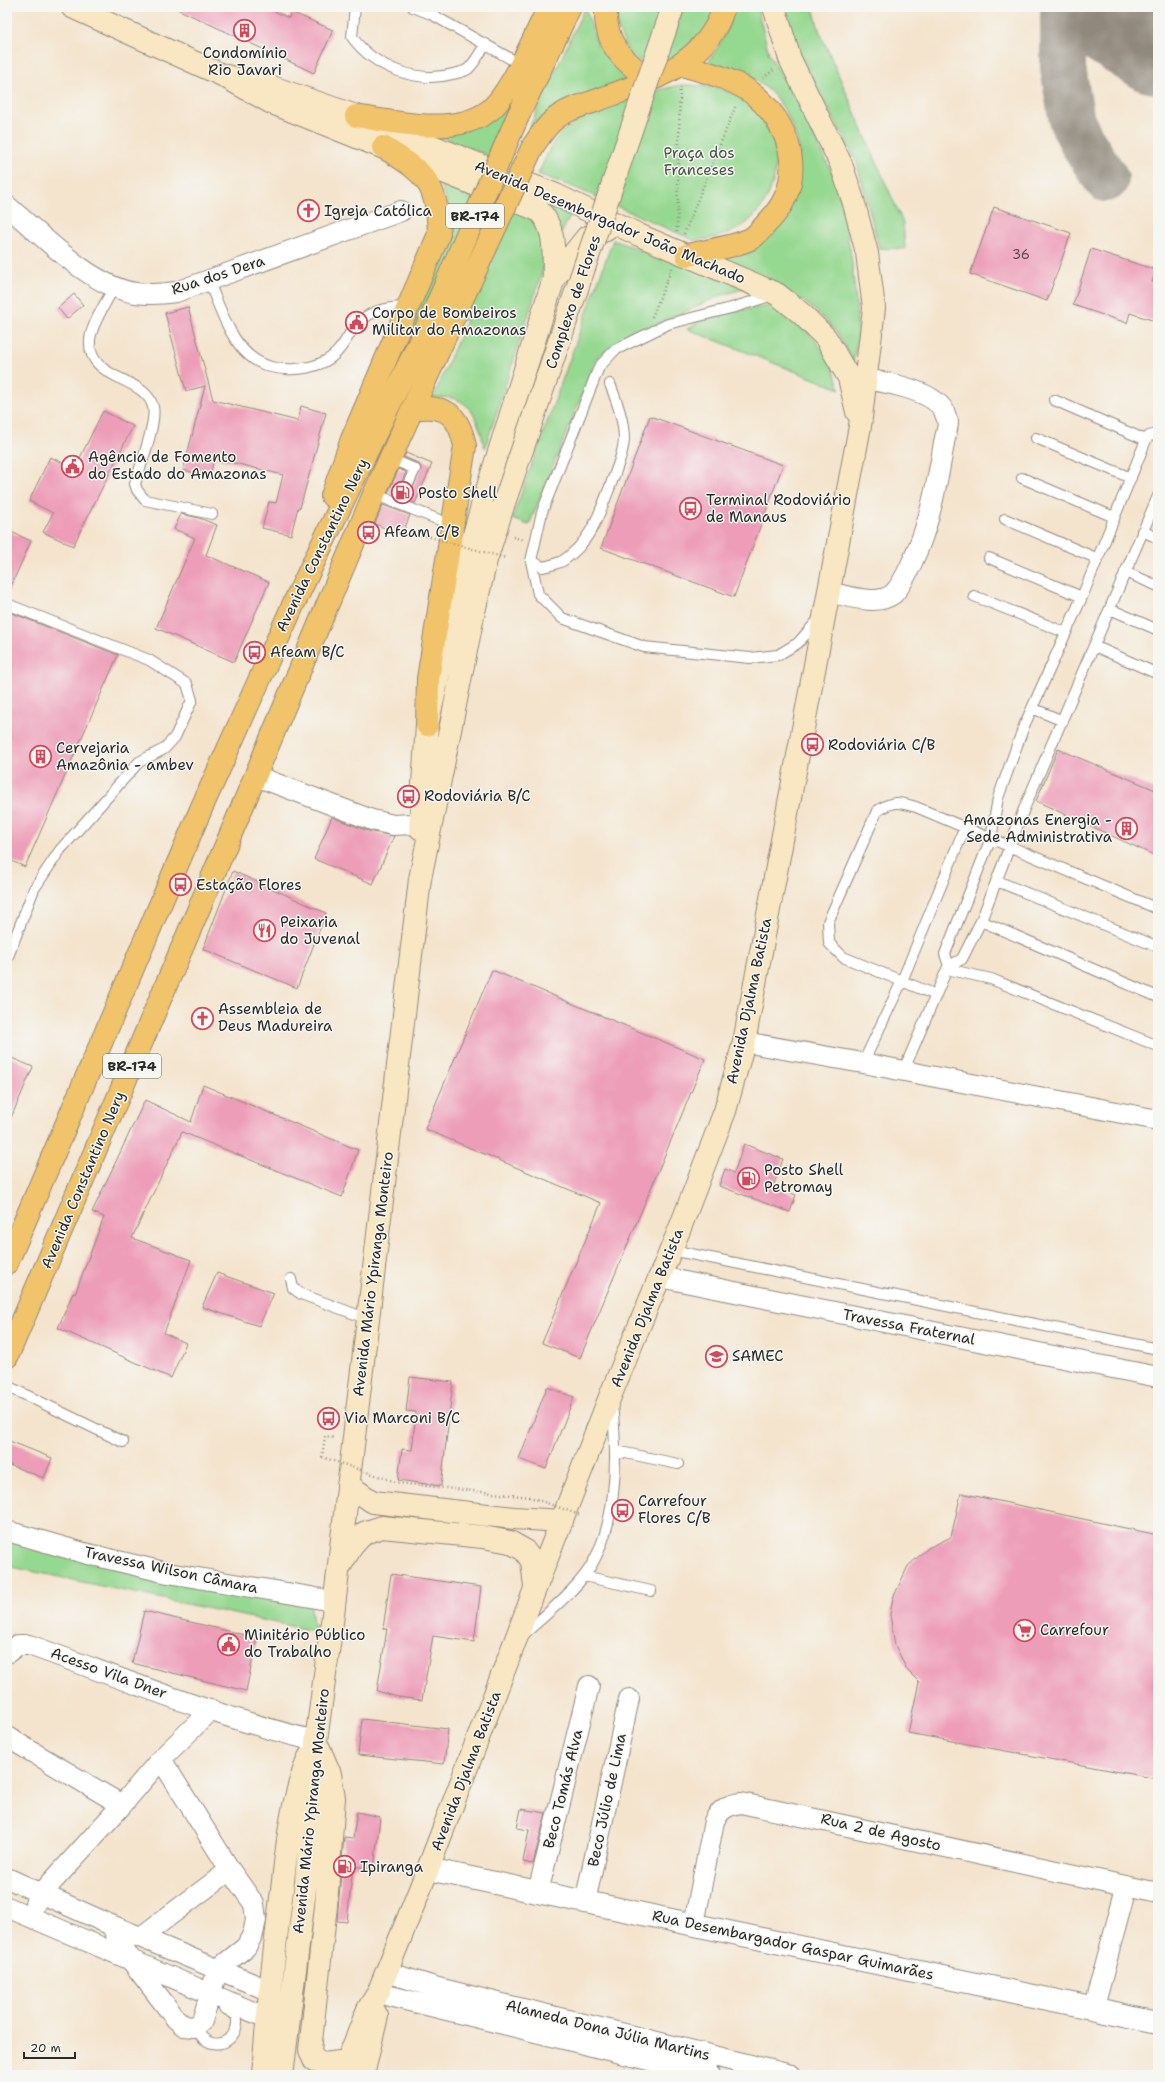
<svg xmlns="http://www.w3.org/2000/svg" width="1165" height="2082" font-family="'Shantell Sans',sans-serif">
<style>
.green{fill:#95d890;stroke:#60825e}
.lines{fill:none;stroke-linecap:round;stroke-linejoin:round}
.taxiway{stroke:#90887c;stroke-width:46}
.runway{stroke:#90887c;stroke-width:114}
.building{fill:#ed9db8}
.service-casing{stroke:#90887c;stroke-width:12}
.minor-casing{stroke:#90887c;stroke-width:22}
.tertiary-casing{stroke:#90887c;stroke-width:24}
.secondary-casing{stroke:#90887c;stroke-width:24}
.trunk-casing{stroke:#90887c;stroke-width:24}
.path{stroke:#90887c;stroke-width:2.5;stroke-dasharray:1 3;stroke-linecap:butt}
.service{stroke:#fff;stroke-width:10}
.minor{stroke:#fff;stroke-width:20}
.tertiary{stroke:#fff;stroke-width:22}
.secondary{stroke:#f9e7c3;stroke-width:22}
.trunk{stroke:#f1c36a;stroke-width:22}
.secondary-bridge-casing{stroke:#90887c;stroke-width:24;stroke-linecap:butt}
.trunk-bridge-casing{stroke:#90887c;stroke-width:24;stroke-linecap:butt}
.path-bridge{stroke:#90887c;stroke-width:2.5;stroke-dasharray:1 3;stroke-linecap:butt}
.secondary-bridge{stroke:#f9e7c3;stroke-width:22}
.trunk-bridge{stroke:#f1c36a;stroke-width:22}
.labels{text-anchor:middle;stroke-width:3;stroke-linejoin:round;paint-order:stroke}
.number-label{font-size:13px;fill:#5c484e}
.shield{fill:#f6f6f2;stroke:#686867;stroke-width:1}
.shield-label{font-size:14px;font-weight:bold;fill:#2b2b2b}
.poi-label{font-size:15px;fill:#2b2b2b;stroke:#f6f6f2;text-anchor:start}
.park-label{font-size:15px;fill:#465644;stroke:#f6f6f2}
.street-label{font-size:15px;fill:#2b2b2b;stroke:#f6f6f2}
</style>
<rect width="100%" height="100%" fill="#f6f6f2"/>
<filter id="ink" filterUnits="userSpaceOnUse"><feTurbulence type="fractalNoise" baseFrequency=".025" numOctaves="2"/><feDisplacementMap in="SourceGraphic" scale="8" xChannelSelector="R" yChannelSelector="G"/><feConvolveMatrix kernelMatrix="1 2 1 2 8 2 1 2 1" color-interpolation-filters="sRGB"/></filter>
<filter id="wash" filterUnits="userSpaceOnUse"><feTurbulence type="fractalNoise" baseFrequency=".012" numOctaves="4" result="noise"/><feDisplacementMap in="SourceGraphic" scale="16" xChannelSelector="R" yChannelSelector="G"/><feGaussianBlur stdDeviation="0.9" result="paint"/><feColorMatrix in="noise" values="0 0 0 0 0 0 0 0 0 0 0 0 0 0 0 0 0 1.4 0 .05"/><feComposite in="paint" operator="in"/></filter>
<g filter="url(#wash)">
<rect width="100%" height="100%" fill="#f4e4cd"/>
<path class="green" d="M585 7 598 46 629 70 622 84 528 137H525Z
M609 7H662L675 31 684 7H717L708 28 665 66 643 63 629 54Z
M734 7H757L769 54 803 112 833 175 841 201 851 255 856 303 858 337 853 362C848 352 843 341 836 332 807 295 762 277 720 258L745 251 800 153C789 100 760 67 703 68 719 48 728 32 734 7Z
M786 7H813L819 30 903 223 905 249 879 248 857 163 795 45Z
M680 85C703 85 727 87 747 101 790 130 783 203 739 228 725 236 709 240 693 240L576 188 538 174C543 164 548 151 554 141 576 110 644 93 680 85Z
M518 90 487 155 431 133Z
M436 173 525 210 541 228 546 260 485 448C480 429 475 403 452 398 446 397 439 398 433 398L466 321 426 305 413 337 408 333 448 221 447 201Z
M544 198 573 211 558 239Z
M613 240 746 288 719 296 685 312 628 335 598 356 529 525 512 519Z
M771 306 801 323 830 359 840 389 687 329C712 312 742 310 771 306Z
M7 1536 310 1602 314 1631 7 1566Z"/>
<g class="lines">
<path class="taxiway" d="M1063 7V68L1072 122 1084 145 1106 179
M1063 43C1068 17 1092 3 1118 12"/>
<path class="runway" d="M1110 7 1158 37"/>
</g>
<g id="blocks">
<path class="building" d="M173 7H264L289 18 291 12 333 30 314 73Z
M994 207 1071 233 1047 301 970 274Z
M1091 249 1156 270 1152 282 1158 283V322L1130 313 1127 323 1073 305Z
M74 294 83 305 67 319 58 308Z
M188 307 213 400 298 421 301 406 326 413 300 508 298 507 291 535 262 528 269 502 276 503 283 475 214 458 210 477 183 470 205 386 186 391 165 313Z
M103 411 133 426 73 546 43 532 53 513 29 501 50 457 75 468Z
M650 416 783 465 734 597 601 548Z
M406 453 432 464 415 503 408 500 421 468 418 463 404 457Z
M399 469 406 472 396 496 388 493Z
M383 505 410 515 402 535 375 524Z
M181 514 199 518 217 525 206 555 269 582 234 662 156 628 195 538 174 529Z
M7 530 31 541 7 595Z
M7 611 118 655 25 867 7 859Z
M1058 749 1158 791V857L1036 801Z
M332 817 368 831 394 836 373 884 314 859Z
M233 871 326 913 297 988 203 949Z
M492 970 705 1059 580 1358 542 1343 601 1203 425 1129Z
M7 1056 33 1067 7 1127Z
M203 1085 358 1150 342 1197 182 1132 132 1238 191 1260 164 1333 186 1343 171 1378 58 1328 73 1293 75 1294 104 1217 92 1212 145 1100 191 1122Z
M744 1144 783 1159 773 1187 796 1195 790 1212 719 1186 725 1169 734 1173Z
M217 1273 274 1293 259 1326 202 1307Z
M410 1377 453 1382 441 1486 398 1480 402 1449 412 1450 416 1412 406 1411Z
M547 1387 574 1397 546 1469 519 1459Z
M7 1440 52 1458 44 1478 7 1464Z
M961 1493 1158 1535V1779L908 1733 919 1682 907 1670 895 1645 890 1615 893 1598 908 1566 928 1548 951 1537Z
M391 1574 481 1587 474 1642 433 1636 422 1700 398 1697 377 1691 387 1629H383Z
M144 1611 257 1638 246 1691 132 1663Z
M362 1719 448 1729 444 1764 358 1755Z
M521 1809 546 1813 533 1864 523 1862 529 1830 517 1828Z
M357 1812 380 1817 374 1869 353 1866 347 1922 337 1921 344 1837 353 1838Z"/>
</g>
</g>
<g filter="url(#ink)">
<use href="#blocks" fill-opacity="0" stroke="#90887c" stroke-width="1"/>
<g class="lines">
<defs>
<path id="service" d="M355 7 352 37C374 67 416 84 453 74 457 73 464 72 468 69 475 63 480 52 486 44
M413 7 431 14 520 64
M208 280C227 323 238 373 295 369 310 368 323 365 334 355 342 348 347 338 352 330 366 311 385 307 408 307
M114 287C107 301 91 325 90 340 87 381 146 376 153 407 157 422 140 467 135 484L137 490 145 500 212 514
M773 295 735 307 668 324 615 350 599 367 542 512 531 561 538 594 562 618 644 647 750 658 778 655 798 643 819 619
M1054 400 1146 440
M1036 438 1131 478
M1022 478 1114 517
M374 494 399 504 415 469 391 459
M399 504 452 525
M1005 519 1096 558
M1142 531 1158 538
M989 558 1082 597
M531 561 543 567C550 565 558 564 564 560 591 542 600 512 611 484 616 470 623 455 624 440 624 420 617 402 610 384
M1125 572 1158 586
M974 596 1064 632
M7 604 149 660 187 684 192 700 175 737 164 749 139 762 60 850 34 889 7 959
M1110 609 1158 630
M1094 646 1158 674
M1032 708 1063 721
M997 881 1158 947
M981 921 1158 997
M949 966 945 954 991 838 998 798 1024 726 1082 597 1146 440 1149 436 1158 434
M947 969 991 979 1158 1046
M936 995 843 957 829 943 828 922 877 811C893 800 899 802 916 807L1158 909
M863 1063 902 981 965 827
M903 1072 947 969 949 966 962 959 981 921 1024 809 1158 496
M671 1250 1158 1349
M291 1279 293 1288 301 1294 368 1319
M7 1386 123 1442
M616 1451 678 1464
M584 1576 651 1591
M523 1635C544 1616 567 1598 584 1576 618 1532 618 1457 612 1405
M195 2027C198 2031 200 2035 203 2038 220 2053 242 2035 236 2015L224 2008"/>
<path id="minor" d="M7 206C42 235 91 287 136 293 150 295 162 294 176 292L401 211
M828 592C845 595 877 607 893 594 904 584 918 550 923 535 933 506 939 473 944 443 945 437 948 428 948 422 947 419 945 414 944 411 932 388 872 379 849 378
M256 776 372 820 393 825 432 823
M744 1042 863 1063 1158 1120
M660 1277 1158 1377
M7 1531 84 1553 168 1573 311 1597 326 1600 334 1606
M7 1653 18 1645H29C124 1679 218 1718 316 1741
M7 1737 122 1805 161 1759 211 1710
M7 1878 111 1925 270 1991
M538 1892 589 1686
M585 1902 629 1699
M35 1904 42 1893 122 1805
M7 1907 267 2018
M694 1924 714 1821C721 1809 727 1805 741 1803L1158 1893
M111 1925 130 1959 176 2019 184 2026 195 2027 202 2021 218 1969 246 1947 253 1934 256 1920 254 1904 230 1870
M141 1937 230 1870 161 1759
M386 1972 438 1988 791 2075
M378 1993 709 2075
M1094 2007 1126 1888"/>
<path id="tertiary" d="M428 1869 1158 2022"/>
<path id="secondary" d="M72 7 222 75 270 102 538 210C557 227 553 255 554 278
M222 75 275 88 356 116 556 195 639 235 777 294 802 314 826 338 849 378 857 412
M420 828 427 725 456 599 484 499 554 278 587 237 606 230
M348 1485 373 1502 514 1518 562 1521
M340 1566 352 1546 364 1533 382 1527 483 1537 510 1542 524 1550 532 1561 535 1587
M319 1748 330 1774 334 1798 326 1906 310 2050 314 2060 323 2064 348 2061
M263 2075C267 2013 274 1952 282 1890 287 1845 291 1800 309 1757
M282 2075 306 1881 315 1779 316 1741 333 1615 420 879 473 616 486 560 503 506
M342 2075 368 2009 378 1993 428 1869 535 1589 611 1394 680 1228 725 1111 744 1042 860 426 874 308 867 253 853 200 841 164 790 59 774 7
M363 2075 377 2016"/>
<path id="trunk" d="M606 7C604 44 622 60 650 80
M682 65C706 72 738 80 757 97 795 132 806 184 767 223 763 227 758 234 752 238 739 246 704 251 687 255
M356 116C394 122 457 137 490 110 512 92 535 34 549 7
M518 116 570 7
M533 146C542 133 550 120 564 113 573 107 585 105 595 101 648 81 706 67 724 7
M414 409C446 404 459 415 465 446L428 679 427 725
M332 496 352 439 439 234C437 181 425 173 383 147
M7 1263 201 809 294 603 432 316
M7 1357 235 824 374 494 452 321"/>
</defs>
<use href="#service" class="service-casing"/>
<use href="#minor" class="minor-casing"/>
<use href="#tertiary" class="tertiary-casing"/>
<use href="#secondary" class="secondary-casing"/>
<use href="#trunk" class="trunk-casing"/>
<path class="path" d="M763 78 775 69
M677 232 680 87
M684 234 736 105
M652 317 672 268
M426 536 427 529
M513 537 523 540
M322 1457 325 1436 335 1438"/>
<use href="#service" class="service"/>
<use href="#minor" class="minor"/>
<use href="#tertiary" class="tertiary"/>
<use href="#secondary" class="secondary"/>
<use href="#trunk" class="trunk"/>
<defs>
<path id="secondary-bridge" d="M503 506 673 7"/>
<path id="trunk-bridge" d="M432 316 518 116
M452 321 533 146"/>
</defs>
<use href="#secondary-bridge" class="secondary-bridge-casing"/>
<use href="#trunk-bridge" class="trunk-bridge-casing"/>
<path class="path-bridge" d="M426 536 506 558
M322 1457 399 1483 530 1497 580 1515"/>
<use href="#secondary-bridge" class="secondary-bridge"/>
<use href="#trunk-bridge" class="trunk-bridge"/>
</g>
</g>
<defs>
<symbol id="building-ring" viewBox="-11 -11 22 22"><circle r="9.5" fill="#f6f6f2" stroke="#d1495b" stroke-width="1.5"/><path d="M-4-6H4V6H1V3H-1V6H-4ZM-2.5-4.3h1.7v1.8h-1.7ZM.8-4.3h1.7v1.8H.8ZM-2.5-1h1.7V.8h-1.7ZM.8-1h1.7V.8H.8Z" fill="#d1495b"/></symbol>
<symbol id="church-ring" viewBox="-11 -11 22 22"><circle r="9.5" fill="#f6f6f2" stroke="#d1495b" stroke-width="1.5"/><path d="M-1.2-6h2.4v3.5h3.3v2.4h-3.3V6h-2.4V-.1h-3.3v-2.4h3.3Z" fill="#d1495b"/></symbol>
<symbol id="civic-ring" viewBox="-11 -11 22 22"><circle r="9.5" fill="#f6f6f2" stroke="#d1495b" stroke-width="1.5"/><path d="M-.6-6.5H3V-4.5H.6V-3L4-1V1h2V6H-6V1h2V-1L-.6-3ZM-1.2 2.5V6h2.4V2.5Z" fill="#d1495b"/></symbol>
<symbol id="fuel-ring" viewBox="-11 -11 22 22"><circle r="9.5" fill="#f6f6f2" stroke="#d1495b" stroke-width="1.5"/><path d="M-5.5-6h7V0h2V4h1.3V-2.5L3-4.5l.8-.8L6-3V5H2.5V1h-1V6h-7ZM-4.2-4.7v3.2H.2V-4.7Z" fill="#d1495b"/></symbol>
<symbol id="bus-ring" viewBox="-11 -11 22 22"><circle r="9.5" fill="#f6f6f2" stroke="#d1495b" stroke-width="1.5"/><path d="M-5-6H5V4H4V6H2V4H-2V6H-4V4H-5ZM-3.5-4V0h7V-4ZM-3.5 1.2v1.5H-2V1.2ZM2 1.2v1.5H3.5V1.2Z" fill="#d1495b"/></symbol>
<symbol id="restaurant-ring" viewBox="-11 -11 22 22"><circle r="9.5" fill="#f6f6f2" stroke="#d1495b" stroke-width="1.5"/><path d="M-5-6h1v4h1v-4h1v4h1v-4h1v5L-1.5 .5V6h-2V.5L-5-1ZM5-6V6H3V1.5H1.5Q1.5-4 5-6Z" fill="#d1495b"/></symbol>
<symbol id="university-ring" viewBox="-11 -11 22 22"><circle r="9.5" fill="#f6f6f2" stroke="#d1495b" stroke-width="1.5"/><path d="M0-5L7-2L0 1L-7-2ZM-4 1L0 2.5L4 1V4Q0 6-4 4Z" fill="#d1495b"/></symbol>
<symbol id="supermarket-ring" viewBox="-11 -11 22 22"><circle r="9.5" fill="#f6f6f2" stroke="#d1495b" stroke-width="1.5"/><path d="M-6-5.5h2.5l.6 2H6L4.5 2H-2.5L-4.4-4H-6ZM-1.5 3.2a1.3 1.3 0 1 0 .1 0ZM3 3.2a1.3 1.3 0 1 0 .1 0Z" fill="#d1495b"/></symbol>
</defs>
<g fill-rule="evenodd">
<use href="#building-ring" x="232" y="18" width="25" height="25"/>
<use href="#church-ring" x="296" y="198" width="25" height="25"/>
<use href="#civic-ring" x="344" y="310" width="25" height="25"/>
<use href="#civic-ring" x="60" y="454" width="25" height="25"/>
<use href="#fuel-ring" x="390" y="480" width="25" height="25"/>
<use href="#bus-ring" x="678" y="496" width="25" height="25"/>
<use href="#bus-ring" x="356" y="520" width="25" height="25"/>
<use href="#bus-ring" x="242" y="640" width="25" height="25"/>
<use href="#bus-ring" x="800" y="732" width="25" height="25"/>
<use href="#building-ring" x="28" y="744" width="25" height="25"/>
<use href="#bus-ring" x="396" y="784" width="25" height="25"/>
<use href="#building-ring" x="1114" y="816" width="25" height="25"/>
<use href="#bus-ring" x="168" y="872" width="25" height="25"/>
<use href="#restaurant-ring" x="252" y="918" width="25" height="25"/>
<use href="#church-ring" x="190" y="1006" width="25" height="25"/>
<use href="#fuel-ring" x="736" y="1166" width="25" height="25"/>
<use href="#university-ring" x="704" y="1344" width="25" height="25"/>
<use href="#bus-ring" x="316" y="1406" width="25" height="25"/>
<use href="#bus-ring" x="610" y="1498" width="25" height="25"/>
<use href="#supermarket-ring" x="1012" y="1618" width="25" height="25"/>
<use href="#civic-ring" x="216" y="1632" width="25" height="25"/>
<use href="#fuel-ring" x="332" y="1854" width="25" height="25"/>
</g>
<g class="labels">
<g class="number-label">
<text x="1021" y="259">36</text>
</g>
<g class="shield">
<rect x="446" y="204" width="58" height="24" rx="3"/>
<rect x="103" y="1054" width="58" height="24" rx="3"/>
</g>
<g class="shield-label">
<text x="475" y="221">BR-174</text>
<text x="132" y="1071">BR-174</text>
</g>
<g class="poi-label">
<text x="245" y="58" text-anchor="middle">Condomínio<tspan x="245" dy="17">Rio Javari</tspan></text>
<text x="324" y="216">Igreja Católica</text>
<text x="372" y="318">Corpo de Bombeiros<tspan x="372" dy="17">Militar do Amazonas</tspan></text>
<text x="88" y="462">Agência de Fomento<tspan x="88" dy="17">do Estado do Amazonas</tspan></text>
<text x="418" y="498">Posto Shell</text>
<text x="706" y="505">Terminal Rodoviário<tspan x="706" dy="17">de Manaus</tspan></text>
<text x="384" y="537">Afeam C/B</text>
<text x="270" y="657">Afeam B/C</text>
<text x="828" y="750">Rodoviária C/B</text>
<text x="56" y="753">Cervejaria<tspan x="56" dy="17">Amazônia - ambev</tspan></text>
<text x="424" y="801">Rodoviária B/C</text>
<text x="1112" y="825" text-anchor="end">Amazonas Energia -<tspan x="1112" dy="17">Sede Administrativa</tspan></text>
<text x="196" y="890">Estação Flores</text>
<text x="280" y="927">Peixaria<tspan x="280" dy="17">do Juvenal</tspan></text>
<text x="218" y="1014">Assembleia de<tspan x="218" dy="17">Deus Madureira</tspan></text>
<text x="764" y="1175">Posto Shell<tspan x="764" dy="17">Petromay</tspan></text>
<text x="732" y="1361">SAMEC</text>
<text x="344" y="1423">Via Marconi B/C</text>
<text x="638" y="1506">Carrefour<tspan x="638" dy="17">Flores C/B</tspan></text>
<text x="1040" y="1635">Carrefour</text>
<text x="244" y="1640">Minitério Público<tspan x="244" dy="17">do Trabalho</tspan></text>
<text x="360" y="1872">Ipiranga</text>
</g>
<g class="park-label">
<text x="699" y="158">Praça dos<tspan x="699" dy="17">Franceses</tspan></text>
</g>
<g class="street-label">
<text transform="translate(610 222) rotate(23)" y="5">Avenida Desembargador João Machado</text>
<text transform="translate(218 275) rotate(-18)" y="5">Rua dos Dera</text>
<text transform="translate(573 302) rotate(-71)" y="5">Complexo de Flores</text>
<text transform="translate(322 545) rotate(-64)" y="5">Avenida Constantino Nery</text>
<text transform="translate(749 1001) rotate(-78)" y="5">Avenida Djalma Batista</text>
<text transform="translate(83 1180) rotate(-67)" y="5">Avenida Constantino Nery</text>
<text transform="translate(373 1274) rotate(-83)" y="5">Avenida Mário Ypiranga Monteiro</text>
<text transform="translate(647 1308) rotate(-68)" y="5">Avenida Djalma Batista</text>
<text transform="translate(909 1327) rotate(11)" y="5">Travessa Fraternal</text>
<text transform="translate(171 1570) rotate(12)" y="5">Travessa Wilson Câmara</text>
<text transform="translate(109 1673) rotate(20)" y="5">Acesso Vila Dner</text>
<text transform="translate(466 1771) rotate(-69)" y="5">Avenida Djalma Batista</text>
<text transform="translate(563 1789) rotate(-76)" y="5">Beco Tomás Alva</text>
<text transform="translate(607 1800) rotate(-78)" y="5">Beco Júlio de Lima</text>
<text transform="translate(311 1811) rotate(-84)" y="5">Avenida Mário Ypiranga Monteiro</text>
<text transform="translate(881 1832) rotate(13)" y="5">Rua 2 de Agosto</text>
<text transform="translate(793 1945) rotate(12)" y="5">Rua Desembargador Gaspar Guimarães</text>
<text transform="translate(608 2030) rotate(14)" y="5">Alameda Dona Júlia Martins</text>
</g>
</g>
<rect width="1165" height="2082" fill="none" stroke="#f6f6f2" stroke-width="24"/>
<path d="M24 2052v6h51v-6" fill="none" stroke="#2b2b2b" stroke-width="2"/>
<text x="30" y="2052" font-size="12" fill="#2b2b2b" stroke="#f6f6f2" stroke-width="3" paint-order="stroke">20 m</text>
</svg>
